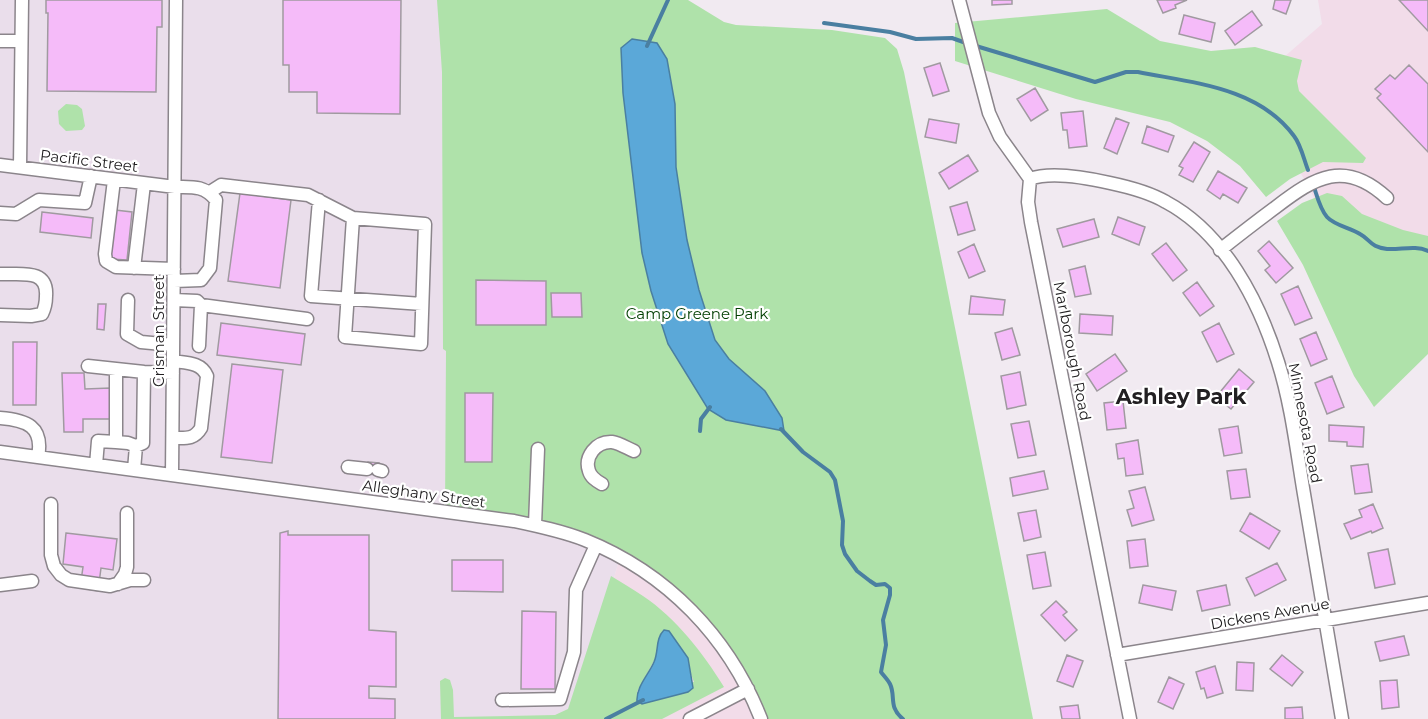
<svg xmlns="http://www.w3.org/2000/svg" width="1428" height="719" font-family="Montserrat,sans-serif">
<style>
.built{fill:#eadeeb}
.education{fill:#f2dce9}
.green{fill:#afe2aa;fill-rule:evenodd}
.water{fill:#5ba8d8;stroke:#4a7fa1;stroke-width:1.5}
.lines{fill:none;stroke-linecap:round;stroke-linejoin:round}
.stream{stroke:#4a7fa1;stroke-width:4}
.building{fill:#f5bbf9;stroke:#a09aa0;stroke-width:1.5}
.minor-casing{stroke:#8b858b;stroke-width:15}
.minor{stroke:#fff;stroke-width:12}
.labels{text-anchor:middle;stroke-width:4.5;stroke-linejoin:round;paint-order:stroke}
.street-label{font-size:15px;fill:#222022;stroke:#fff}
.park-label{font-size:15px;fill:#034003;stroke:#fff}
.district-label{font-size:21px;font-weight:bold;fill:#222022;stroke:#fff}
</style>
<rect width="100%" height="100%" fill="#f1eaf1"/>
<path class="built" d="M0 0H452L445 509 0 449Z
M0 455 550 531 620 557 573 719H0Z"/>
<path class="education" d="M1318 0H1428V345L1372 306 1253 84 1322 24Z
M620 557 710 632 760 719H573Z"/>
<path class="green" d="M437 0H688L724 22 736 25 832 30 885 38 897 49 904 72 1033 719H762L692 608 584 537 445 509 446 351 443 349 442 72Z
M1107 9 1160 41 1211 51 1255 47 1302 60 1297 81 1299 91 1366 158 1363 163 1323 162 1290 179 1266 197 1240 166 1207 141 1170 122 1076 99 955 61V23Z
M66 104 77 105 82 109 85 126 82 130 66 131 59 124 58 111Z
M1327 193 1342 196 1362 214 1403 230 1428 236V354L1374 407 1354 376 1303 265 1277 221 1302 203Z
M611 576C622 583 633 589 643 596 676 618 703 653 724 687L662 719H441L440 681 445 678 450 680 453 690 454 717 555 715 568 709ZM655 659 690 665V672L694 682 637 692Z"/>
<path class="water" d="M632 39 657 43 667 59 675 104 676 167 687 240 699 290 715 340 729 359 765 391 782 418 784 431 726 420 708 409 668 344 651 291 642 253 623 93 621 48Z
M664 630 669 631 688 658 693 688 688 692 642 704 637 701C636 687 649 674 654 662 659 651 655 639 664 630Z"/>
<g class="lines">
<path class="stream" d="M824 23 890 32 916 39 952 38 966 43
M647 46 668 0
M976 46 1095 82 1126 72H1138C1193 83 1258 87 1294 136 1301 145 1304 160 1308 170
M1314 187C1317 196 1320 209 1327 217 1334 225 1350 228 1360 234 1371 240 1370 247 1387 249 1401 250 1415 245 1428 251
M781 429 803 452 830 472 835 480 843 521 842 545 845 554 857 571 870 581 876 585 885 584 890 588V595L883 620 886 645 881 672C884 676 888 680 890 684 896 696 888 707 903 719
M700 431 701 419 710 407
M606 719 643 700"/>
</g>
<path class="building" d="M46 0H162V27H157L156 92 47 91 48 13H46Z
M283 0H401L400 114 317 113V92H289V65H283Z
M992 0H1012V4L992 5Z
M1157 0H1187L1175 5 1176 8 1163 13Z
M1275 0H1291L1286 14 1273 9Z
M1399 0H1428V31Z
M1252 11 1262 25 1235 45 1225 31Z
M1184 15 1215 23 1211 42 1179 34Z
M940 63 949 91 933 96 924 68Z
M1409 65 1428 84V152L1377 98 1381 94 1375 89 1390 75 1395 79Z
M1035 88 1048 110 1031 121 1017 99Z
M1083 111 1087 146 1069 148 1067 130H1063L1061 113Z
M1116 118 1129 123 1117 154 1104 148Z
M929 119 959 124 956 143 925 137Z
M1147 126 1174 136 1168 152 1142 143Z
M1194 142 1210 152 1193 182 1179 175 1183 168 1179 166Z
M968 155 978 171 949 189 939 173Z
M1218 171 1247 188 1238 203 1223 194 1220 199 1207 190Z
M240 193 291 200 280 288 228 281Z
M967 202 975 230 958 235 950 207Z
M115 210 132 212 127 260 110 259Z
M42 212 93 218 91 238 40 232Z
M1118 217 1145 227 1139 245 1112 234Z
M1094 219 1099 237 1063 247 1057 229Z
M1269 241 1293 268 1276 283 1265 270 1270 266 1258 251Z
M1166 243 1187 270 1173 281 1152 254Z
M974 244 985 271 969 278 958 252Z
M1085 266 1091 294 1075 297 1069 270Z
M476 280 546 281V325H476Z
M1197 282 1214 306 1200 316 1183 293Z
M1298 286 1312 318 1295 325 1281 294Z
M551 293H581L582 317H552Z
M971 296 1005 300 1003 315 969 314Z
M98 304H106L104 330 97 329Z
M1080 314 1113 316 1112 335 1079 333Z
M221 323 305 334 301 365 217 355Z
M1219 323 1234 354 1217 362 1202 332Z
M1012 328 1020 355 1002 360 995 333Z
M1316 332 1327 359 1311 366 1300 339Z
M13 342H37L36 405H13Z
M1115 354 1127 371 1097 391 1086 374Z
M232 364 283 370 272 463 221 457Z
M1239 369 1254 382 1231 409 1216 397Z
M1020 372 1026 405 1007 409 1001 376Z
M62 373H84L85 389 110 388V419H83V432H64Z
M1332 376 1344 407 1327 414 1315 383Z
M465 393H493L492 462H465Z
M1123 401 1126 428 1107 430 1104 403Z
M1029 421 1036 455 1018 458 1011 424Z
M1329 425 1364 427 1363 447 1347 446V442L1329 441Z
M1238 426 1242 453 1224 456 1219 429Z
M1138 440 1143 474 1126 476 1124 458 1118 459 1116 444Z
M368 462 379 463 378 475 366 474Z
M1368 464 1372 492 1355 494 1351 466Z
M1246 469 1250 497 1231 499 1227 471Z
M1044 471 1048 489 1013 496 1010 478Z
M1145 487 1154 520 1132 526 1127 510 1134 508 1129 491Z
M1373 504 1383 528 1372 533 1371 531 1351 539 1344 524 1362 517 1359 510Z
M1036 510 1041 537 1024 541 1018 513Z
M1250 513 1280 531 1269 549 1240 531Z
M288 531V535H369V630L396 632V687L369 686V698L395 699V719H278L280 533Z
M66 533 117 539 113 570 101 568 98 591 80 588 83 567 63 564Z
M1145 539 1148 566 1130 568 1127 541Z
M1388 549 1395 584 1375 588 1368 553Z
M1045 552 1051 586 1033 589 1027 555Z
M452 560H503V592L452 591Z
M1277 563 1286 580 1255 596 1246 578Z
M1143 585 1176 591 1172 610 1139 603Z
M1226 585 1230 605 1202 611 1197 591Z
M1056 601 1067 612 1063 615 1077 630 1065 641 1041 615Z
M522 611 556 612 555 689H521Z
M1404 636 1409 655 1380 661 1375 642Z
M1067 655 1083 661 1073 687 1057 681Z
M1282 655 1303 672 1292 686 1270 669Z
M1237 662 1254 663 1253 691 1236 690Z
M1215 666 1223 693 1207 698 1204 688 1201 689 1196 672Z
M1169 677 1184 684 1173 709 1158 702Z
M1397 680 1399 707 1382 709 1380 681Z
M1078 705 1080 719H1062L1060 707Z
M1302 707 1303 719H1285V708Z"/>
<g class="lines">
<defs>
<path id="minor" d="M959 0 989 113 1000 137 1030 179 1028 202 1031 222 1130 719
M0 41H21
M0 165 175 187C192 187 204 185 216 200L210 268 201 280 174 281
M20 167 22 0
M1030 179C1051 171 1088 178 1110 183 1129 187 1149 192 1166 202 1224 233 1259 301 1278 362 1292 406 1297 454 1305 500 1318 573 1329 646 1342 719
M114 180 105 254 106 261 116 267 174 269
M210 192 221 185 308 195 353 218 425 224 421 344 345 337 353 218
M319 200 311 296 422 304
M0 213 16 214 39 200 85 203 91 176
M1220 250C1239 235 1257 221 1276 207 1315 177 1345 159 1387 198
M134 268 144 184
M0 274C20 275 48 268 46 296 46 303 45 308 42 314L31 316 0 315
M128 300 127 334 141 342 173 345
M174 300 197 301 201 305 199 346
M201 305 307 319
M88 366 144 372 173 373
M116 369V442L128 443 136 446 143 443 144 372
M0 418C26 420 44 426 38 457
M173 438C185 438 194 440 201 428L207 376C201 362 186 363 173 361
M0 452 514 521C538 526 562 531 585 540 667 573 729 637 761 719
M96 465 98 441 116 442
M348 467 367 469
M134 470 136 446
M378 470 382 471
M172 475 176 0
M602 484C597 481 591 478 589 471 584 457 596 441 612 442 619 443 627 448 634 451
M51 504V555L54 566 61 575 69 580 110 586 130 580H144
M535 525 538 449
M118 584 125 574 127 567V513
M0 585 32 581
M1117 655 1428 603
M502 700 560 699 574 652 576 590 596 545
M690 719 748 689"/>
</defs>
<use href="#minor" class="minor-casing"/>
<use href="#minor" class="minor"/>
</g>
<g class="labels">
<g class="street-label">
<text transform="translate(89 161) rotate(7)" y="5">Pacific Street</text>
<text transform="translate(159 331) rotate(-90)" y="5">Crisman Street</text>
<text transform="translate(1072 351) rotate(79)" y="5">Marlborough Road</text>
<text transform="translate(1305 423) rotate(79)" y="5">Minnesota Road</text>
<text transform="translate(424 494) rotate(8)" y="5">Alleghany Street</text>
<text transform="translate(1270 614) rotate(-10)" y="5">Dickens Avenue</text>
</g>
<g class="park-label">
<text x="697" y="319">Camp Greene Park</text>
</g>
<g class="district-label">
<text x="1181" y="404">Ashley Park</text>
</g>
</g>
</svg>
